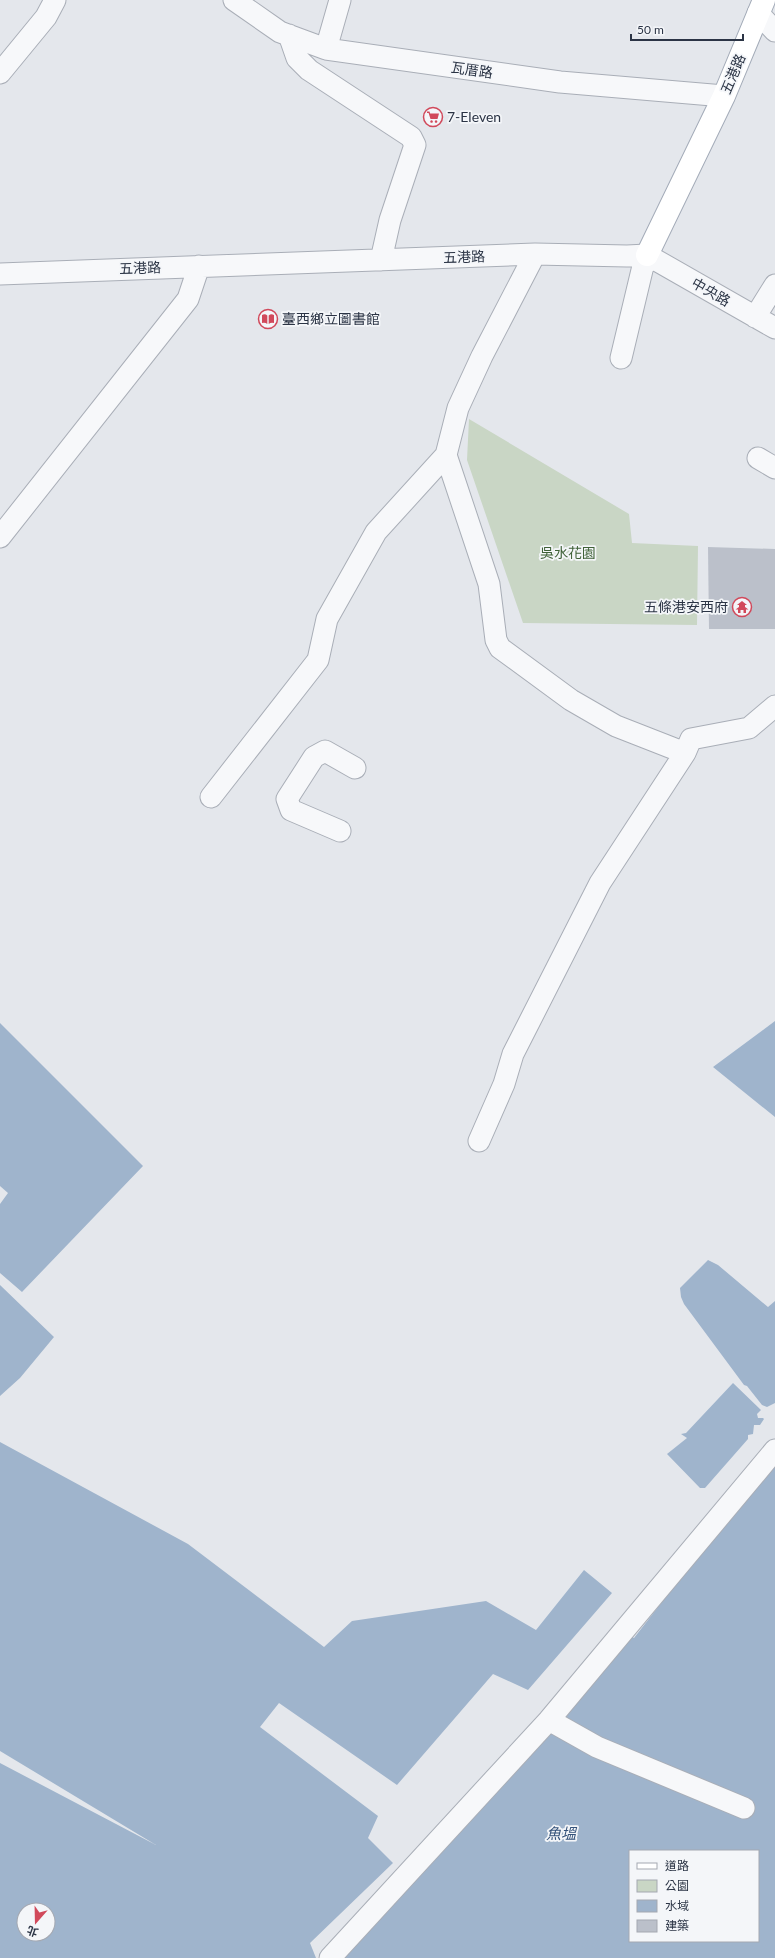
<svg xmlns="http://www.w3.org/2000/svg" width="775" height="1958" font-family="Lato,'Noto Sans TC',sans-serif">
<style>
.green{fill:#c9d6c5}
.water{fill:#9fb4cc;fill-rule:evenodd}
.building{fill:#bbc0ca}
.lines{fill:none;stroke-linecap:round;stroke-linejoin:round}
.minor-casing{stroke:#a9aeb7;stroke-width:23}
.major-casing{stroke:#a3abb8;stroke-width:24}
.minor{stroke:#f7f8fa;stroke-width:21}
.major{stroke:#fff;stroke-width:22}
.labels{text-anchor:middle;stroke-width:3.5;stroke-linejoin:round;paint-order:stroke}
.street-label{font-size:14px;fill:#2b3445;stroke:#f4f6f9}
.poi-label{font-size:14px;fill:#2b3445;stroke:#f4f6f9;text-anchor:start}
.park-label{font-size:14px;fill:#3f6138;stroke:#f4f6f9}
.water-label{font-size:15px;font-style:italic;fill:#34527a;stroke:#f4f6f9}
</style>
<rect width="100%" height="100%" fill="#e4e7ec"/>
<path class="green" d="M469 419 629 514 632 543 698 546 697 625 523 623 467 460Z"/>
<path class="water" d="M775 1021V1117L713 1067Z
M0 1023 143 1166 22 1292 0 1273V1204L8 1193 0 1186Z
M708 1260 718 1265 768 1307 775 1301V1403L767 1407 762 1405 747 1386 744 1385 684 1304 681 1297 680 1288Z
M0 1285 54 1337 20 1378 0 1396Z
M733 1383 761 1410 757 1414 758 1418H763L764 1419 760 1425H754L753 1434 748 1435V1439L705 1488H700L667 1454 687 1438 681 1434 686 1433Z
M775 1440V1958H334L614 1628 634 1638 662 1602ZM630 1851H758V1941H630Z
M0 1442 188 1544 324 1647 352 1621 486 1601 536 1630 584 1570 612 1593 528 1690 493 1674 397 1785 279 1703 260 1727 378 1816 368 1838 393 1863 310 1943 316 1958H0V1763L156 1845 0 1751ZM24 1910H48V1934H24Z"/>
<path class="building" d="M708 547 775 549V629H709Z"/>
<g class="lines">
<defs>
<path id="minor" d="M234 0 280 32 326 49 560 82 724 96
M758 13 775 31
M289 35 297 58 309 70 411 137 415 145 390 220 381 260
M326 49 340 0
M0 73 46 17 55 0
M535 254 482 356 458 408 446 455 489 584 496 640 500 648 571 700 616 726 685 753 691 739 749 728 775 706
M0 274 535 254 627 256 647 255 775 328
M755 317 775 285
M621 358 643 266 652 258
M758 458 775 468
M0 537 188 299 199 266
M211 797 318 660 327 619 376 532 446 455
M340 831 291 810 287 799 314 757 325 751 355 768
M479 1141 504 1084 513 1054 600 883 685 753
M549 1720 597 1747 744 1808
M330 1958 549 1720 775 1450"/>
<path id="major" d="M647 255 724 96 764 0"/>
</defs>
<use href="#minor" class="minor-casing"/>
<use href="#major" class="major-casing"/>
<use href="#minor" class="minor"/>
<use href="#major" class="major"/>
</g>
<defs>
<symbol id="supermarket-ring" viewBox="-11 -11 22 22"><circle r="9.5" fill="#f4f6f9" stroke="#d1495b" stroke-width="1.5"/><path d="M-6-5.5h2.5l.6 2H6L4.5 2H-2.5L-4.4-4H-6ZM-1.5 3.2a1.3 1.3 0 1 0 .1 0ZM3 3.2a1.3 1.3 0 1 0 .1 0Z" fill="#d1495b"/></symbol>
<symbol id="library-ring" viewBox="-11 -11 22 22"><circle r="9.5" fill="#f4f6f9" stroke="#d1495b" stroke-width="1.5"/><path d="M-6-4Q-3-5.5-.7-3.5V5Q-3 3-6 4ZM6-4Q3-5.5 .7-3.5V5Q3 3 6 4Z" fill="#d1495b"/></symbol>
<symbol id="temple-ring" viewBox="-11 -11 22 22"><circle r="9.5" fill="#f4f6f9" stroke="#d1495b" stroke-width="1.5"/><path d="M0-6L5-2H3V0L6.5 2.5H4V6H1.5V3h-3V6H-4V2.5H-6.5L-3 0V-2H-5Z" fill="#d1495b"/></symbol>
</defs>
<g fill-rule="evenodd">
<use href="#supermarket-ring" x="422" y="106" width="22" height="22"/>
<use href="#library-ring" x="257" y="308" width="22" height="22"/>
<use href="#temple-ring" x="731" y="596" width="22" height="22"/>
</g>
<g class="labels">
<g class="street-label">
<text transform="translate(472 70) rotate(8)" y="5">瓦厝路</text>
<text transform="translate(733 74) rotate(-67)" y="5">五港路</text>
<text transform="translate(464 257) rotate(-2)" y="5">五港路</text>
<text transform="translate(140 268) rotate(-2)" y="5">五港路</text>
<text transform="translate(711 292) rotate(30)" y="5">中央路</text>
</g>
<g class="poi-label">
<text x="447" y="122">7-Eleven</text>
<text x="282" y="324">臺西鄉立圖書館</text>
<text x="728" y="612" text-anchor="end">五條港安西府</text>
</g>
<g class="park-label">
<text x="568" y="558">吳水花園</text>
</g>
<g class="water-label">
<text x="561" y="1839">魚塭</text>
</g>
</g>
<rect x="629" y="1850" width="130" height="92" fill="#f4f6f9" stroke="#a4a8b1"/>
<rect x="637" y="1863" width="20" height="6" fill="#ffffff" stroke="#a4a8b1"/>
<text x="665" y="1870" font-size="12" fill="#2b3445">道路</text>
<rect x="637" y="1880" width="20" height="12" fill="#c9d6c5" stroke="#a4a8b1"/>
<text x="665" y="1890" font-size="12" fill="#2b3445">公園</text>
<rect x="637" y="1900" width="20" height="12" fill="#9fb4cc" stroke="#a4a8b1"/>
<text x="665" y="1910" font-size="12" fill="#2b3445">水域</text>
<rect x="637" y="1920" width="20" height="12" fill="#bbc0ca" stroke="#a4a8b1"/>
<text x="665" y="1930" font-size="12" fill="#2b3445">建築</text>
<g transform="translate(36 1922) rotate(200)"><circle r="19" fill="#f4f6f9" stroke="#a4a8b1"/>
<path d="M0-3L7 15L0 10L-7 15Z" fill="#d1495b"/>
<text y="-6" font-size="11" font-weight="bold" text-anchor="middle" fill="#2b3445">北</text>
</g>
<path d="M631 34v6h112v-6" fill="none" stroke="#2b3445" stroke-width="2"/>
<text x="637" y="34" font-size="12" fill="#2b3445" stroke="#f4f6f9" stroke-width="3" paint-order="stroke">50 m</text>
</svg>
